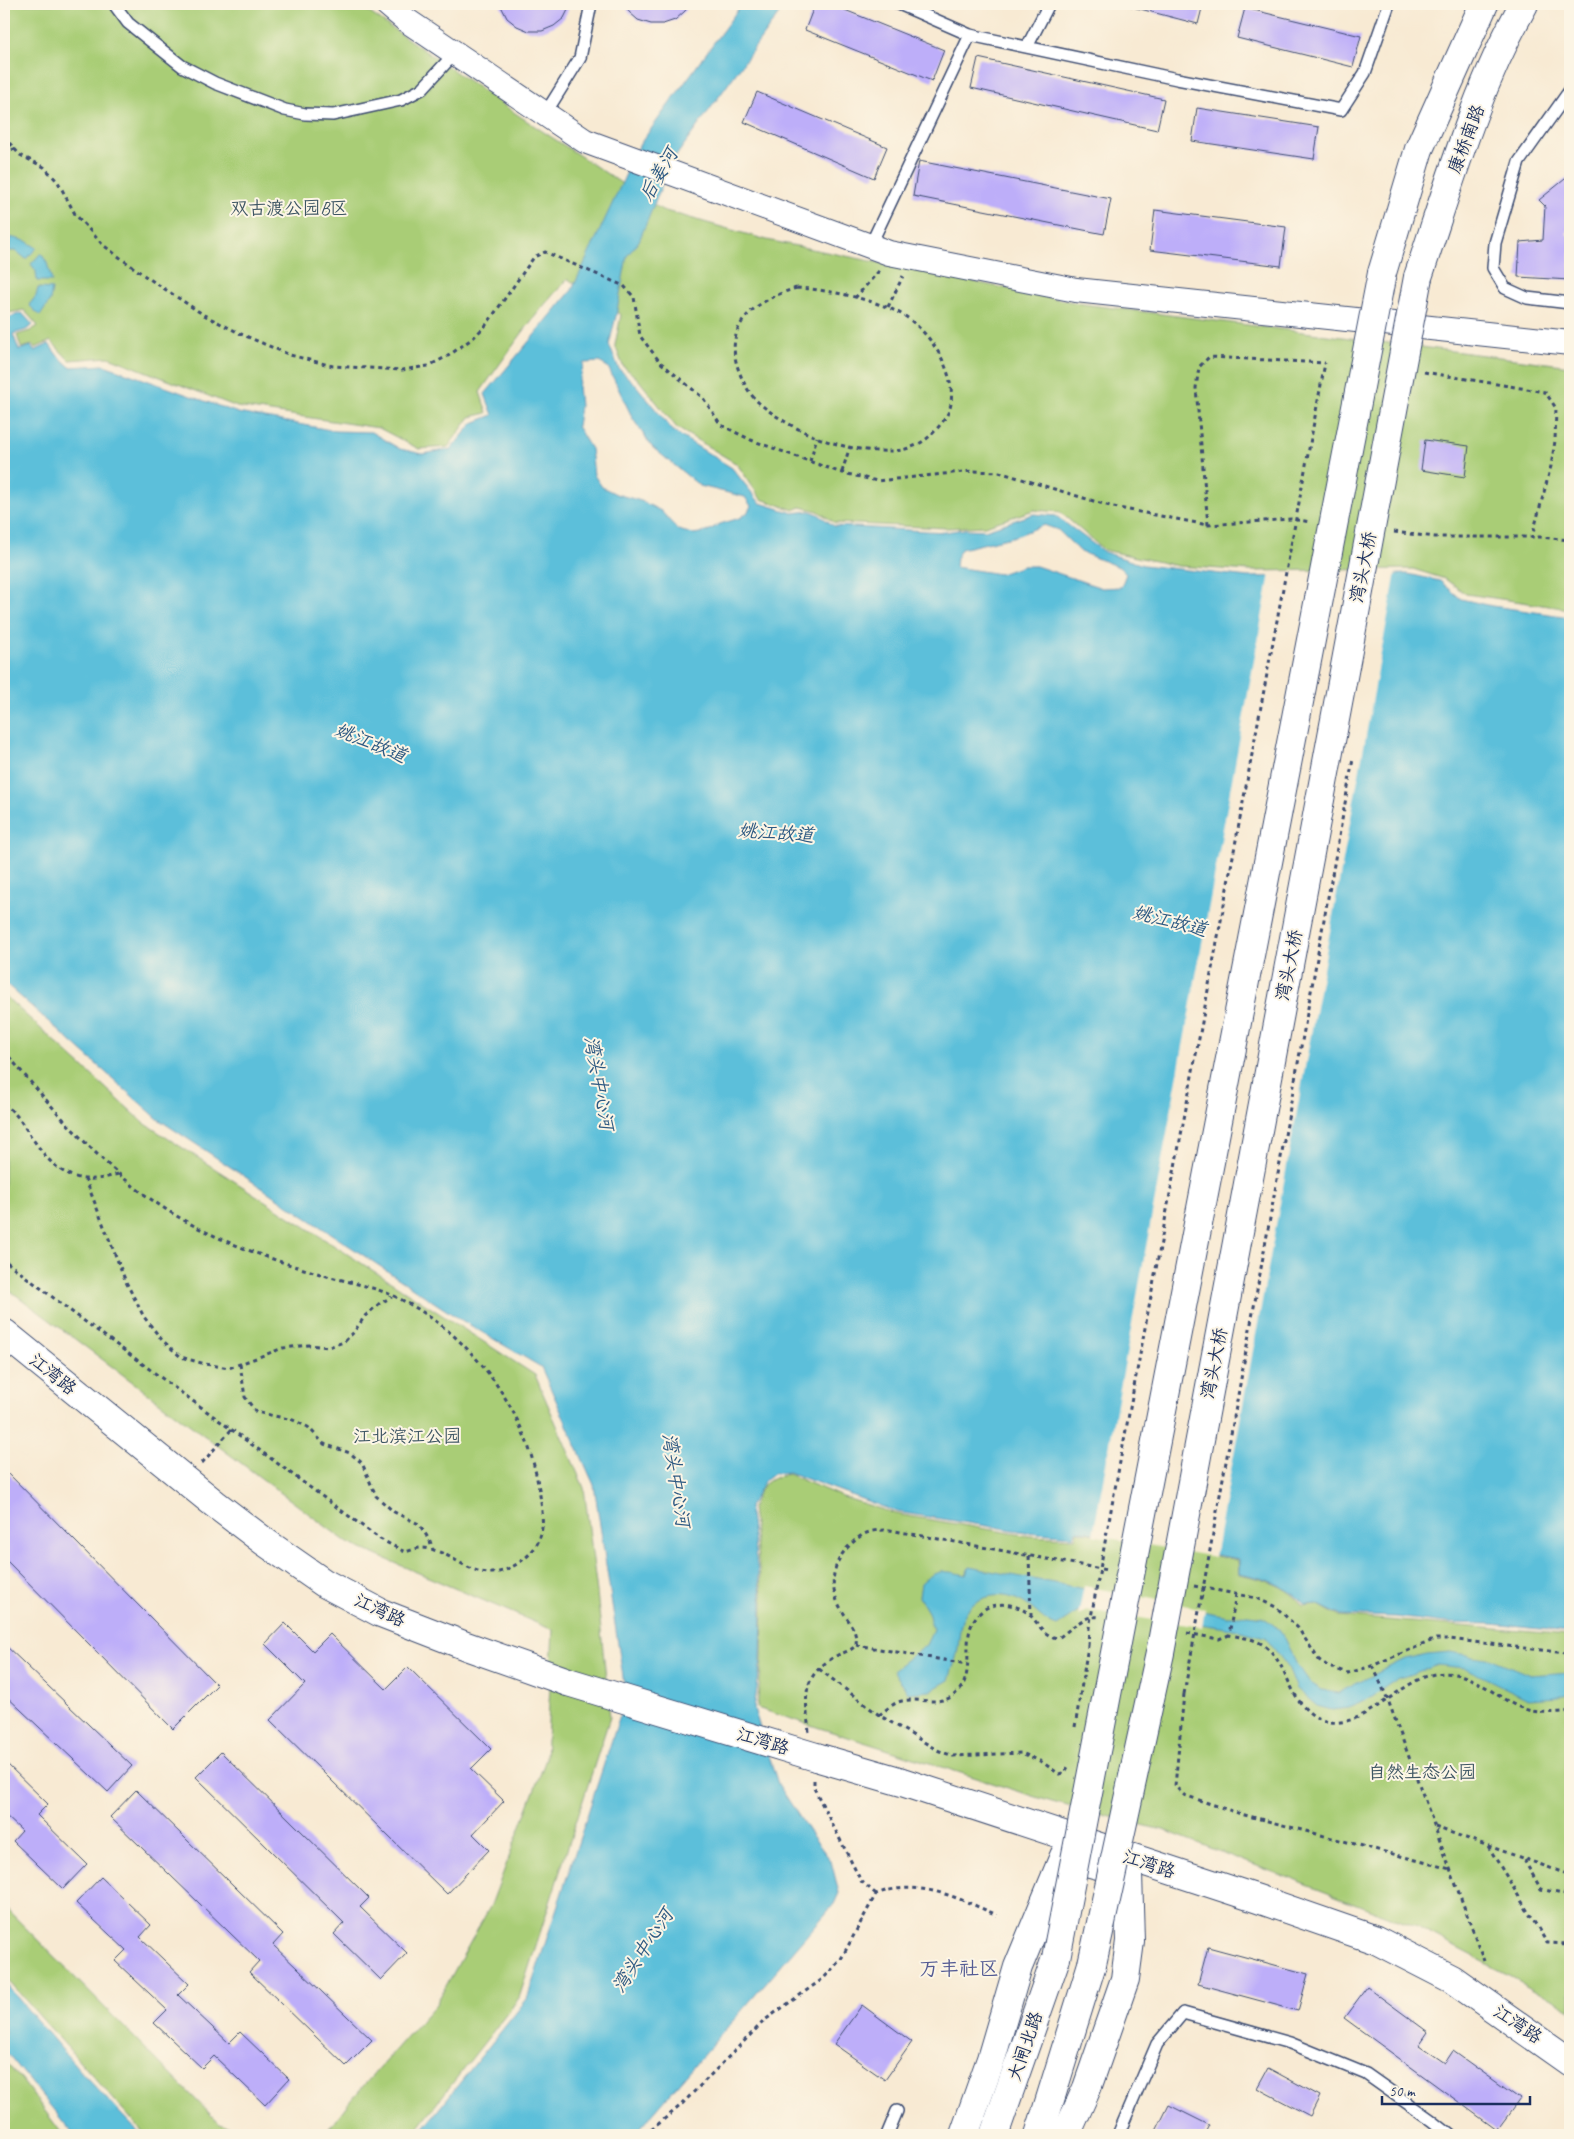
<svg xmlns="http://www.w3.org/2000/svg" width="1574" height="2139" font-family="Caveat,'LXGW WenKai TC',sans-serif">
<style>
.green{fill:#a9cd76;stroke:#627e6a}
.water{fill:#5cbfda;stroke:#3c779c;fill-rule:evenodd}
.pier{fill:#f8ead3}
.building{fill:#bdaef9}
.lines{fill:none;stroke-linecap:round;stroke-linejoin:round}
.lane-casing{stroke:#3c4b70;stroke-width:14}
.street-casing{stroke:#3c4b70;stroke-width:26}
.secondary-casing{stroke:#3c4b70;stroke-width:30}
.primary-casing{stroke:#3c4b70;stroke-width:30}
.path{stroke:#3c4b70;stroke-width:3;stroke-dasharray:4 4;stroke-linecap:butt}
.lane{stroke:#fff;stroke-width:11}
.street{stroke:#fff;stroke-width:24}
.secondary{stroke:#fff;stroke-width:28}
.primary{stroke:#fff;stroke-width:28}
.secondary-bridge-casing{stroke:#3c4b70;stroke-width:30;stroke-linecap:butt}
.primary-bridge-casing{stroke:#3c4b70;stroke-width:30;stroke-linecap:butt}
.path-bridge{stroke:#3c4b70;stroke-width:3;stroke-dasharray:4 4;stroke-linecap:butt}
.secondary-bridge{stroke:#fff;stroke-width:28}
.primary-bridge{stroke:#fff;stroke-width:28}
.labels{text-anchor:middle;stroke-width:4;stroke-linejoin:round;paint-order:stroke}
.street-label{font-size:18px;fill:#1b2f5e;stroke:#fcf5e5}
.park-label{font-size:18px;fill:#3e5664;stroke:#fcf5e5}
.water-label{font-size:19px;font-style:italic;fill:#2e5a83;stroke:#fcf5e5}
.quarter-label{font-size:20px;fill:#545b94;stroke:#fcf5e5}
</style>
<rect width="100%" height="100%" fill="#fcf5e5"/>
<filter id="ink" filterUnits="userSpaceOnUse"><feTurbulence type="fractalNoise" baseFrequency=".02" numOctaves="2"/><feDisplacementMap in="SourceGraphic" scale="10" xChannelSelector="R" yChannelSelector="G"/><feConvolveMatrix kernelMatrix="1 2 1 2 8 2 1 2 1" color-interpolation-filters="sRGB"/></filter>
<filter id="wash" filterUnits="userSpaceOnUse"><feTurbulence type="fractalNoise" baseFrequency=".0096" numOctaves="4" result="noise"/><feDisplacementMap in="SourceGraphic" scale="20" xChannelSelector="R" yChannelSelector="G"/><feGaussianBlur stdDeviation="1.12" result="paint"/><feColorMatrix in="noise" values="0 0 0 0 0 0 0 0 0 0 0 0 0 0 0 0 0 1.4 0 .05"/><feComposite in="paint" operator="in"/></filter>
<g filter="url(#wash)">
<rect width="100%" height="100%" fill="#f8ead3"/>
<path class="green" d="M4 4H357L518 115 662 210 767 240 1083 304 1570 366V609L1466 594 1445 579 1413 569 1250 571 1178 566 1104 550 1060 512 1034 510 985 526 947 528 835 523 818 511 801 507 794 510 761 499 737 464 677 428 638 379 623 366 615 345 621 315 568 279C534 313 508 353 480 392L487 413 470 417 448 447 419 449 379 428 237 407 109 357 69 360 51 341 35 348 33 345 21 348 17 335 30 331 38 326 24 310 4 314Z
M4 995 144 1123 535 1375 584 1488 597 1592 610 1717 519 1998 412 2135H324L350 2101 436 2004 491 1905 546 1759 553 1630 348 1543 4 1286Z
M788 1474 840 1496 896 1514 1029 1536 1075 1538 1077 1531 1238 1560 1239 1574C1263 1579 1288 1585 1303 1606L1317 1604 1338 1616 1570 1635V2010L1526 1984 1419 1928 1166 1831 1052 1802 757 1708 762 1660 763 1602 752 1508C760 1486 765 1479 788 1474Z
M4 1906 220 2124 255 2135H148L141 2130 4 1976Z
M4 2061 21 2079 63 2135H4Z"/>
<path class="water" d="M742 4H786L671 163 639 241 627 256 616 316 609 345 619 369 635 384 674 432 732 468 760 503 793 513 810 511 818 514 834 526 945 532 965 529 985 530 1034 514 1056 516 1104 552 1143 565 1248 577 1408 574 1440 581 1461 599 1492 606 1570 617V1632L1492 1624 1448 1623 1396 1617 1339 1615 1317 1604 1305 1605C1288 1585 1264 1578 1239 1573V1559L1077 1530 1073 1536 1026 1532 897 1512 788 1472 773 1474 765 1480 749 1507 762 1602 761 1660 754 1709 778 1784 808 1830 831 1861 839 1893 834 1904 634 2135H418L527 1999 626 1697 594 1485 541 1367 458 1318 158 1119 4 982V319L22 313 33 325 26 330 13 334 19 350 31 346 34 351 49 344 57 355 70 367 104 365 238 413 336 431 371 432 400 449 423 454 451 449 473 423 493 415 485 394 572 290 640 144ZM599 362 608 367 633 419 652 447 700 486 745 497 751 506 747 513 740 518 720 524 706 532 693 534 678 530 661 511 641 501 616 494 602 487 594 475 591 449 577 426 580 406 578 386 584 363ZM1044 525 1058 530 1081 552 1119 567 1126 574 1121 587 1102 588 1036 566H1023L1000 574 955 567 956 558 961 549 1016 536Z
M10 237 26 241 37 248 26 259 16 251H9Z
M41 253 47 263 52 281H37L36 271 31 264Z
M38 288 52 289 50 301 40 316 29 305 36 296Z
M969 1567 1228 1616 1248 1615 1263 1617 1280 1630 1297 1665 1309 1682 1322 1690 1338 1693 1405 1659 1427 1654 1450 1652 1492 1659 1530 1675 1570 1672V1693L1559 1697 1528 1699 1465 1668 1437 1665 1397 1679 1365 1701 1348 1708 1332 1710 1317 1706 1297 1689 1288 1667 1265 1637 1233 1629 1086 1607 1057 1626C1041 1621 1034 1606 1016 1599 994 1590 967 1599 961 1624 959 1634 959 1644 957 1654 955 1663 951 1672 949 1680L930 1691 908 1693 893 1670 926 1645 933 1630 928 1612 919 1597 921 1583C938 1568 945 1571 966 1575Z
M4 1982 83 2074 141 2135H74L4 2049Z"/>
<path class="pier" d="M1396 572 1215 1557 1093 1535 1270 574Z
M1084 1586 1205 1609 1202 1627 1086 1610 1078 1616Z"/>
<g id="blocks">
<path class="building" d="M500 4H571L564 18 554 26 542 31H529L517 26 507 18Z
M624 4H690L685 11 675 20 663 24H651L638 20 629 12Z
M815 4H830L944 50 932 81 805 30Z
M1121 4H1203L1198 24Z
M1245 8 1361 36 1353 67 1237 38Z
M978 58 1164 99 1157 130 971 88Z
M757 92 887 147 874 178 744 122Z
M1197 108 1319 127 1314 159 1192 141Z
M919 161 1111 199 1104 234 913 196Z
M1570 175V229L1565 233 1570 237V280L1518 277 1520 242 1543 240 1545 206 1539 200Z
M1155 210 1286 227 1281 266 1150 250Z
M1425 440 1469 446 1465 477 1421 470Z
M4 1469 217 1685 173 1729 4 1558Z
M285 1623 313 1651 330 1634 386 1689 408 1667 491 1749 471 1769 504 1801 473 1834 489 1850 447 1894 270 1720 305 1684 265 1644Z
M4 1644 132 1766 108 1792 4 1694Z
M221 1752 369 1898 360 1907 407 1953 381 1980 334 1934 344 1923 196 1777Z
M4 1761 48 1804 37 1815 87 1864 63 1889 13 1841 22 1831 4 1814Z
M136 1790 283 1934 273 1945 372 2040 346 2066 249 1972 259 1961 110 1817Z
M101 1877 151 1925 140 1937 189 1984 178 1995 229 2043 240 2032 289 2079 265 2105 214 2056 202 2068 154 2023 167 2010 115 1961 126 1950 76 1903Z
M1208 1947 1308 1974 1298 2011 1198 1984Z
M1367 1987 1428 2032 1419 2045 1445 2063 1453 2051 1520 2099 1497 2130 1344 2018Z
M862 2005 912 2042 885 2080 834 2044Z
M1268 2068 1320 2096 1310 2116 1257 2088Z
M1169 2105 1209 2125 1204 2135H1154Z"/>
</g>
</g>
<g filter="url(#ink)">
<use href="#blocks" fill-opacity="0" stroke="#3c4b70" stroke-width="1"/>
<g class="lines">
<defs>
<path id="lane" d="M114 4 128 23 182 66 215 83 285 110 305 114 333 115 401 100 422 89 455 53
M899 4 970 35 1177 79 1341 110 1365 73 1389 4
M1027 47 1049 4
M1570 90 1519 162 1495 243 1493 268 1505 288 1527 298 1570 303
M545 114 580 58 591 4
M870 246 970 35
M887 2135 897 2111
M1118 2135 1157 2044 1183 2013 1290 2043 1366 2074 1431 2120 1450 2135"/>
<path id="street" d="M387 4 406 20 585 141 889 253 1076 290 1570 343"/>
<path id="secondary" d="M4 1333 215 1504 265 1542 324 1583 381 1613 466 1646 568 1682
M816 1757 902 1782 1258 1899 1376 1940 1452 1979 1570 2062
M964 2135 991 2059 1018 1967 1064 1856 1128 1873 1130 1941 1125 1979 1087 2088 1066 2135"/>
<path id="primary" d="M1382 273 1419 149 1484 4
M1418 277C1449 185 1476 89 1524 4
M994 2135 1056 1958
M1039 2135 1092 1964"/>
</defs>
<use href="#lane" class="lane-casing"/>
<use href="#street" class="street-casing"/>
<use href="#secondary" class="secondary-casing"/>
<use href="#primary" class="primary-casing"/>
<path class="path" d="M4 137 20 155 44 167 58 182 75 214 103 245 145 276 204 315 241 334 290 355 333 366 402 370 428 366 448 356 473 338 487 324 534 257 545 252 624 286 634 297 640 336 660 362 703 398 721 425 751 440 839 472 877 481 972 471 999 472 1113 507 1208 525 1291 519 1311 522
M4 151 15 149
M797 288C827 289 885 301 909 319 933 337 955 372 951 403 950 414 941 424 934 432 923 444 907 451 891 451 845 453 792 432 758 402 749 394 743 382 739 371 721 325 757 299 797 288Z
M855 298 879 271
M888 307 903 276
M1424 372 1545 392 1556 408 1555 441 1551 466 1532 537
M810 461 817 437
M842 472 850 446
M1208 525 1196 388 1199 367 1209 357 1325 363
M1394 532 1435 537H1540L1570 540
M4 1051C53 1108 102 1169 167 1210 212 1239 266 1258 317 1273 345 1282 376 1286 402 1300 458 1329 503 1381 526 1440 532 1455 536 1473 539 1489 545 1526 547 1548 510 1568 474 1586 455 1550 423 1548 417 1547 410 1551 405 1552L380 1539 72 1312 4 1260
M4 1103C10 1109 17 1115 22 1123 40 1149 57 1182 95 1179 103 1179 111 1176 118 1174
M85 1178 126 1282 144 1317 162 1340 181 1357 205 1364 229 1368 283 1348 309 1345 329 1347 344 1342 354 1332 365 1316 380 1303 392 1297
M240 1364 245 1397 256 1412 293 1420 308 1427 324 1444 350 1453 362 1463 376 1496 394 1512 419 1524 430 1541 433 1550
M202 1463 231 1430
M1029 1556 1031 1615
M1194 1586 1256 1598 1276 1607 1298 1628 1319 1660 1329 1667 1348 1673 1369 1667 1436 1639H1449L1566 1653 1570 1656
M1236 1594 1229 1635C1240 1637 1252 1638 1262 1644 1290 1662 1288 1707 1322 1720 1362 1734 1399 1680 1435 1674 1476 1667 1499 1705 1532 1711 1544 1713 1558 1713 1570 1711
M1187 1633 1219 1639 1229 1635
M856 1645 967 1664
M1373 1666 1388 1700 1484 1961
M819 1669 879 1715 937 1750 953 1756 1022 1753 1042 1762 1059 1774 1065 1772 1068 1767
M1184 1694 1175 1786 1184 1795 1241 1814 1450 1869
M879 1715C885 1711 891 1705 898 1702 916 1696 939 1707 954 1695 981 1675 955 1633 981 1612 994 1600 1017 1603 1030 1615 1040 1625 1043 1636 1058 1638 1071 1630 1083 1614 1100 1617
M1075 1727 1088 1646
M809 1732C805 1696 801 1676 836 1656 843 1652 850 1652 856 1645 858 1629 845 1618 838 1603 829 1583 833 1562 849 1546 863 1532 870 1530 890 1530L1107 1570
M814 1780V1788L861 1881 876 1894
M1435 1827 1570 1875
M1488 1846 1547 1943 1570 1944
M1524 1860 1541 1889 1570 1896
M645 2135 680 2106 765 2020 824 1978 841 1959 876 1894C919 1878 958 1898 997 1915"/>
<use href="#lane" class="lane"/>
<use href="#street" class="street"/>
<use href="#secondary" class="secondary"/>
<use href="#primary" class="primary"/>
<defs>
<path id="secondary-bridge" d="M568 1682 816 1757"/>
<path id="primary-bridge" d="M1056 1958 1382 273
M1092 1964 1160 1653 1418 277"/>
</defs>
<use href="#secondary-bridge" class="secondary-bridge-casing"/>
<use href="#primary-bridge" class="primary-bridge-casing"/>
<path class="path-bridge" d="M1088 1646 1089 1628 1325 363
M1184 1694 1353 759"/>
<use href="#secondary-bridge" class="secondary-bridge"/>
<use href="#primary-bridge" class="primary-bridge"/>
</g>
</g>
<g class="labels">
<g class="street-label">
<text transform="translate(1466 139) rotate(-69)" y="6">康桥南路</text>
<text transform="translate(1363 567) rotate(-79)" y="6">湾头大桥</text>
<text transform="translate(1289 965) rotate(-79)" y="6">湾头大桥</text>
<text transform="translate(1214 1363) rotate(-79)" y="6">湾头大桥</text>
<text transform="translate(53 1374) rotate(39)" y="6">江湾路</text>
<text transform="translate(380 1610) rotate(25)" y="6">江湾路</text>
<text transform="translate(763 1741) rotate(17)" y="6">江湾路</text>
<text transform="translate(1149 1864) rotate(18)" y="6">江湾路</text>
<text transform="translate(1518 2024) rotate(34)" y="6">江湾路</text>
<text transform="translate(1025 2046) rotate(-71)" y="6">大闸北路</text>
</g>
<g class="park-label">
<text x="289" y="214">双古渡公园B区</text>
<text x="407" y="1442">江北滨江公园</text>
<text x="1422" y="1778">自然生态公园</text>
</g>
<g class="water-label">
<text transform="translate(658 174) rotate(-60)" y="7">后姜河</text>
<text transform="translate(371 742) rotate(22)" y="7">姚江故道</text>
<text transform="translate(776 832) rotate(4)" y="7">姚江故道</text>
<text transform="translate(1170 920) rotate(14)" y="7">姚江故道</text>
<text transform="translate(600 1083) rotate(80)" y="7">湾头中心河</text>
<text transform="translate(677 1480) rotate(81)" y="7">湾头中心河</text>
<text transform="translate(642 1950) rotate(-57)" y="7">湾头中心河</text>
</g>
<g class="quarter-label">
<text x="959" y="1975">万丰社区</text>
</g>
</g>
<rect width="1574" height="2139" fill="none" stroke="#fcf5e5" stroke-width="20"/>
<path d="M1382 2096v8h148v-8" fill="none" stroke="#1b2f5e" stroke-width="2.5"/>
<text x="1389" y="2096" font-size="15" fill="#1b2f5e" stroke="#fcf5e5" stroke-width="4" paint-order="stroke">50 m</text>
</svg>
